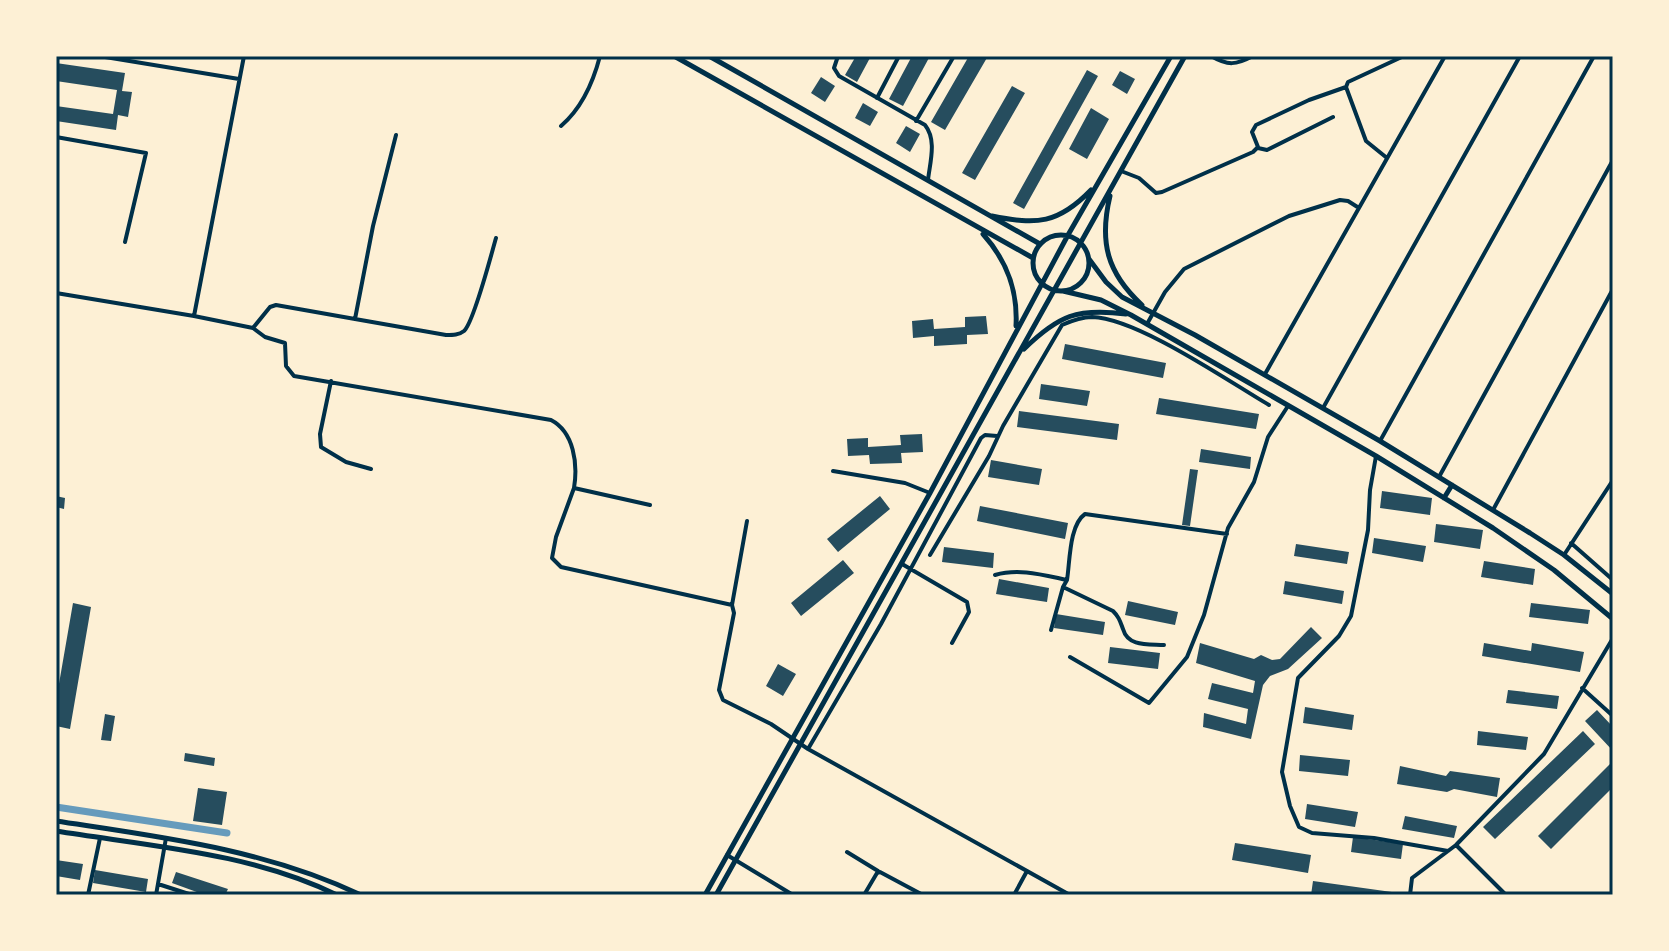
<svg xmlns="http://www.w3.org/2000/svg" width="1669" height="951" font-family="'Open Sans',sans-serif">
<style>
.lines{fill:none;stroke-linecap:round;stroke-linejoin:round}
.canal{stroke:#669bbc;stroke-width:7}
.building{fill:#264d5e}
.minor{stroke:#003049;stroke-width:4}
.tertiary{stroke:#003049;stroke-width:5}
.secondary{stroke:#003049;stroke-width:5}
.neatline{fill:none;stroke:#003049;stroke-width:3}
</style>
<rect width="100%" height="100%" fill="#fdf0d5"/>
<g class="lines">
<path class="canal" d="M56 807 227 833"/>
</g>
<path class="building" d="M856 56H871L857 82 845 75Z
M912 56H930L903 106 889 99Z
M969 56H988L945 130 931 122Z
M56 63 125 73 122 91 132 92 128 117 118 115 116 130 56 121V106L113 114 117 90 56 81Z
M1087 70 1098 76 1024 209 1013 203Z
M1120 71 1135 79 1127 94 1112 85Z
M821 77 835 86 825 102 811 93Z
M1012 86 1025 93 975 180 962 173Z
M863 103 878 112 870 126 855 118Z
M1091 108 1109 119 1087 159 1069 149Z
M906 126 920 134 910 152 896 143Z
M986 316 988 334 967 335V344L934 346V336L913 338 912 321 933 319 934 329 965 327V317Z
M1065 344 1166 363 1163 378 1062 359Z
M1041 384 1090 391 1087 406 1039 399Z
M1159 398 1259 414 1256 429 1156 414Z
M1019 411 1119 424 1117 440 1017 427Z
M922 434 923 452 901 453 902 463 870 464 869 455 848 456 847 439 868 438V447L901 445 900 435Z
M1201 449 1251 457 1250 469 1199 462Z
M991 460 1042 469 1039 485 988 477Z
M1190 469 1198 470 1190 526 1182 525Z
M1382 491 1432 498 1430 515 1380 508Z
M56 496 65 498 64 509 56 507Z
M880 496 890 509 838 552 827 539Z
M980 506 1068 523 1065 539 977 521Z
M1436 524 1483 530 1480 549 1434 542Z
M1374 538 1426 546 1423 562 1372 553Z
M1296 544 1349 552 1347 564 1294 556Z
M944 547 994 553 993 568 942 562Z
M843 560 854 573 801 616 791 603Z
M1484 561 1535 569 1533 585 1481 577Z
M999 579 1049 588 1047 602 996 594Z
M1285 581 1344 591 1342 604 1283 594Z
M1128 601 1178 612 1175 625 1125 615Z
M73 603 91 607 70 729 56 726V701Z
M1531 603 1590 610 1588 624 1529 617Z
M1056 614 1105 622 1103 635 1054 628Z
M1311 627 1322 638 1288 669 1270 676 1263 685 1251 739 1203 727 1204 713 1246 724 1248 709 1208 699 1212 683 1253 693 1255 681 1196 663 1200 643 1254 659 1261 655 1272 660 1280 659Z
M1484 643 1531 651 1532 643 1584 652 1580 672 1482 656Z
M1110 647 1160 653 1158 669 1108 663Z
M778 664 796 674 783 696 766 686Z
M1508 690 1559 696 1557 709 1506 703Z
M1305 707 1354 715 1352 730 1303 723Z
M1597 710 1613 727V751L1585 721Z
M105 714 115 716 111 741 101 740Z
M1478 731 1528 737 1526 750 1477 745Z
M1583 731 1595 744 1495 839 1483 827Z
M185 753 215 758 214 766 184 761Z
M1300 755 1350 760 1348 776 1299 771Z
M1613 761V787L1551 849 1538 836Z
M1400 766 1446 776 1450 771 1500 778 1497 797 1454 789 1447 792 1397 784Z
M198 788 227 792 222 825 193 821Z
M1307 804 1358 812 1355 827 1305 819Z
M1405 816 1457 826 1454 838 1402 829Z
M1353 837 1403 844 1401 859 1351 852Z
M1235 843 1311 855 1308 873 1232 860Z
M56 860 83 864 80 880 56 876Z
M95 870 148 879 146 892 93 883Z
M176 872 228 889 225 895H205L172 883Z
M1313 881 1399 893V895H1311Z"/>
<g class="lines">
<path class="minor" d="M99 56 239 79
M838 56 834 68 839 76 925 125C937 140 930 162 928 180
M1211 56C1228 66 1236 65 1253 56
M877 98 899 56
M916 121 954 56
M561 126C582 108 593 83 600 56
M56 137 146 153 125 242
M1258 148 1267 150 1333 117
M1387 158 1366 141 1346 87 1348 82 1404 56
M1121 171 1139 178 1156 193 1162 192 1253 152 1258 147 1252 132 1256 125 1309 100 1346 87
M56 293 194 316 244 56
M194 316 253 328 270 307 276 305 355 319 373 226 396 135
M355 319 446 335C453 335 459 335 464 331 474 322 491 255 496 238
M1147 324 1165 292 1184 269 1289 216 1340 200 1348 201 1359 208
M253 328 265 337 285 343 286 366 294 376 551 420C574 432 578 464 574 488
M1265 374 1445 56
M331 381 320 434 321 447 346 462 371 469
M1323 408 1520 56
M1380 441 1594 56
M1376 456 1370 490 1368 530 1351 616 1339 636 1298 678 1282 772 1290 806 1299 827 1312 833 1374 838 1448 851
M833 471 905 483 930 493
M1439 477 1613 160
M650 505 574 488 556 537 552 558 561 567 732 605 734 613 719 690 723 700 771 724 808 749 1070 895
M1493 510 1613 289
M1571 543 1613 580
M930 555 989 456 1003 426 1062 325C1071 321 1081 317 1092 317 1137 318 1228 381 1269 405
M1564 555 1613 480
M902 564 967 602 969 612 952 643
M995 575C1019 568 1043 575 1067 580L1063 587
M1067 580C1070 562 1069 525 1085 514L1227 534
M732 605 747 521
M1051 630 1063 587 1113 611C1119 617 1120 621 1123 629 1128 647 1148 644 1164 645
M1070 657 1149 703 1187 657 1204 615 1228 528 1254 482 1268 437 1288 406
M1582 688 1613 716
M808 749 881 624 981 438 985 435 997 436
M1456 845 1506 895
M847 852 878 871
M727 855 793 895
M158 884 192 895
M88 895 100 838
M156 895 166 838
M864 895 877 873 880 872 923 895
M1014 895 1027 871
M1410 895 1412 878 1456 845 1544 754 1613 638"/>
<path class="tertiary" d="M56 821C161 837 264 849 361 895
M56 831C149 846 252 853 337 895"/>
<path class="secondary" d="M674 56 1033 258
M709 56 1040 244
M1110 196C1099 242 1107 273 1142 305
M992 216C1037 225 1058 224 1091 190
M983 234C1007 261 1018 290 1016 326
M1033 263a28 28 0 1 1 56 0a28 28 0 1 1-56 0Z
M1089 259 1106 282 1122 297 1195 335 1380 441 1530 533 1564 555 1613 594
M1063 291 1101 300 1131 315 1376 456 1493 528 1554 570 1613 619
M1024 349C1059 315 1077 308 1126 314
M1444 498 1452 485
M705 895 930 493 1068 235 1171 56
M716 895 1185 56"/>
</g>
<rect width="1669" height="951" fill="none" stroke="#fdf0d5" stroke-width="116"/>
<rect x="58" y="58" width="1553" height="835" class="neatline"/>
</svg>
